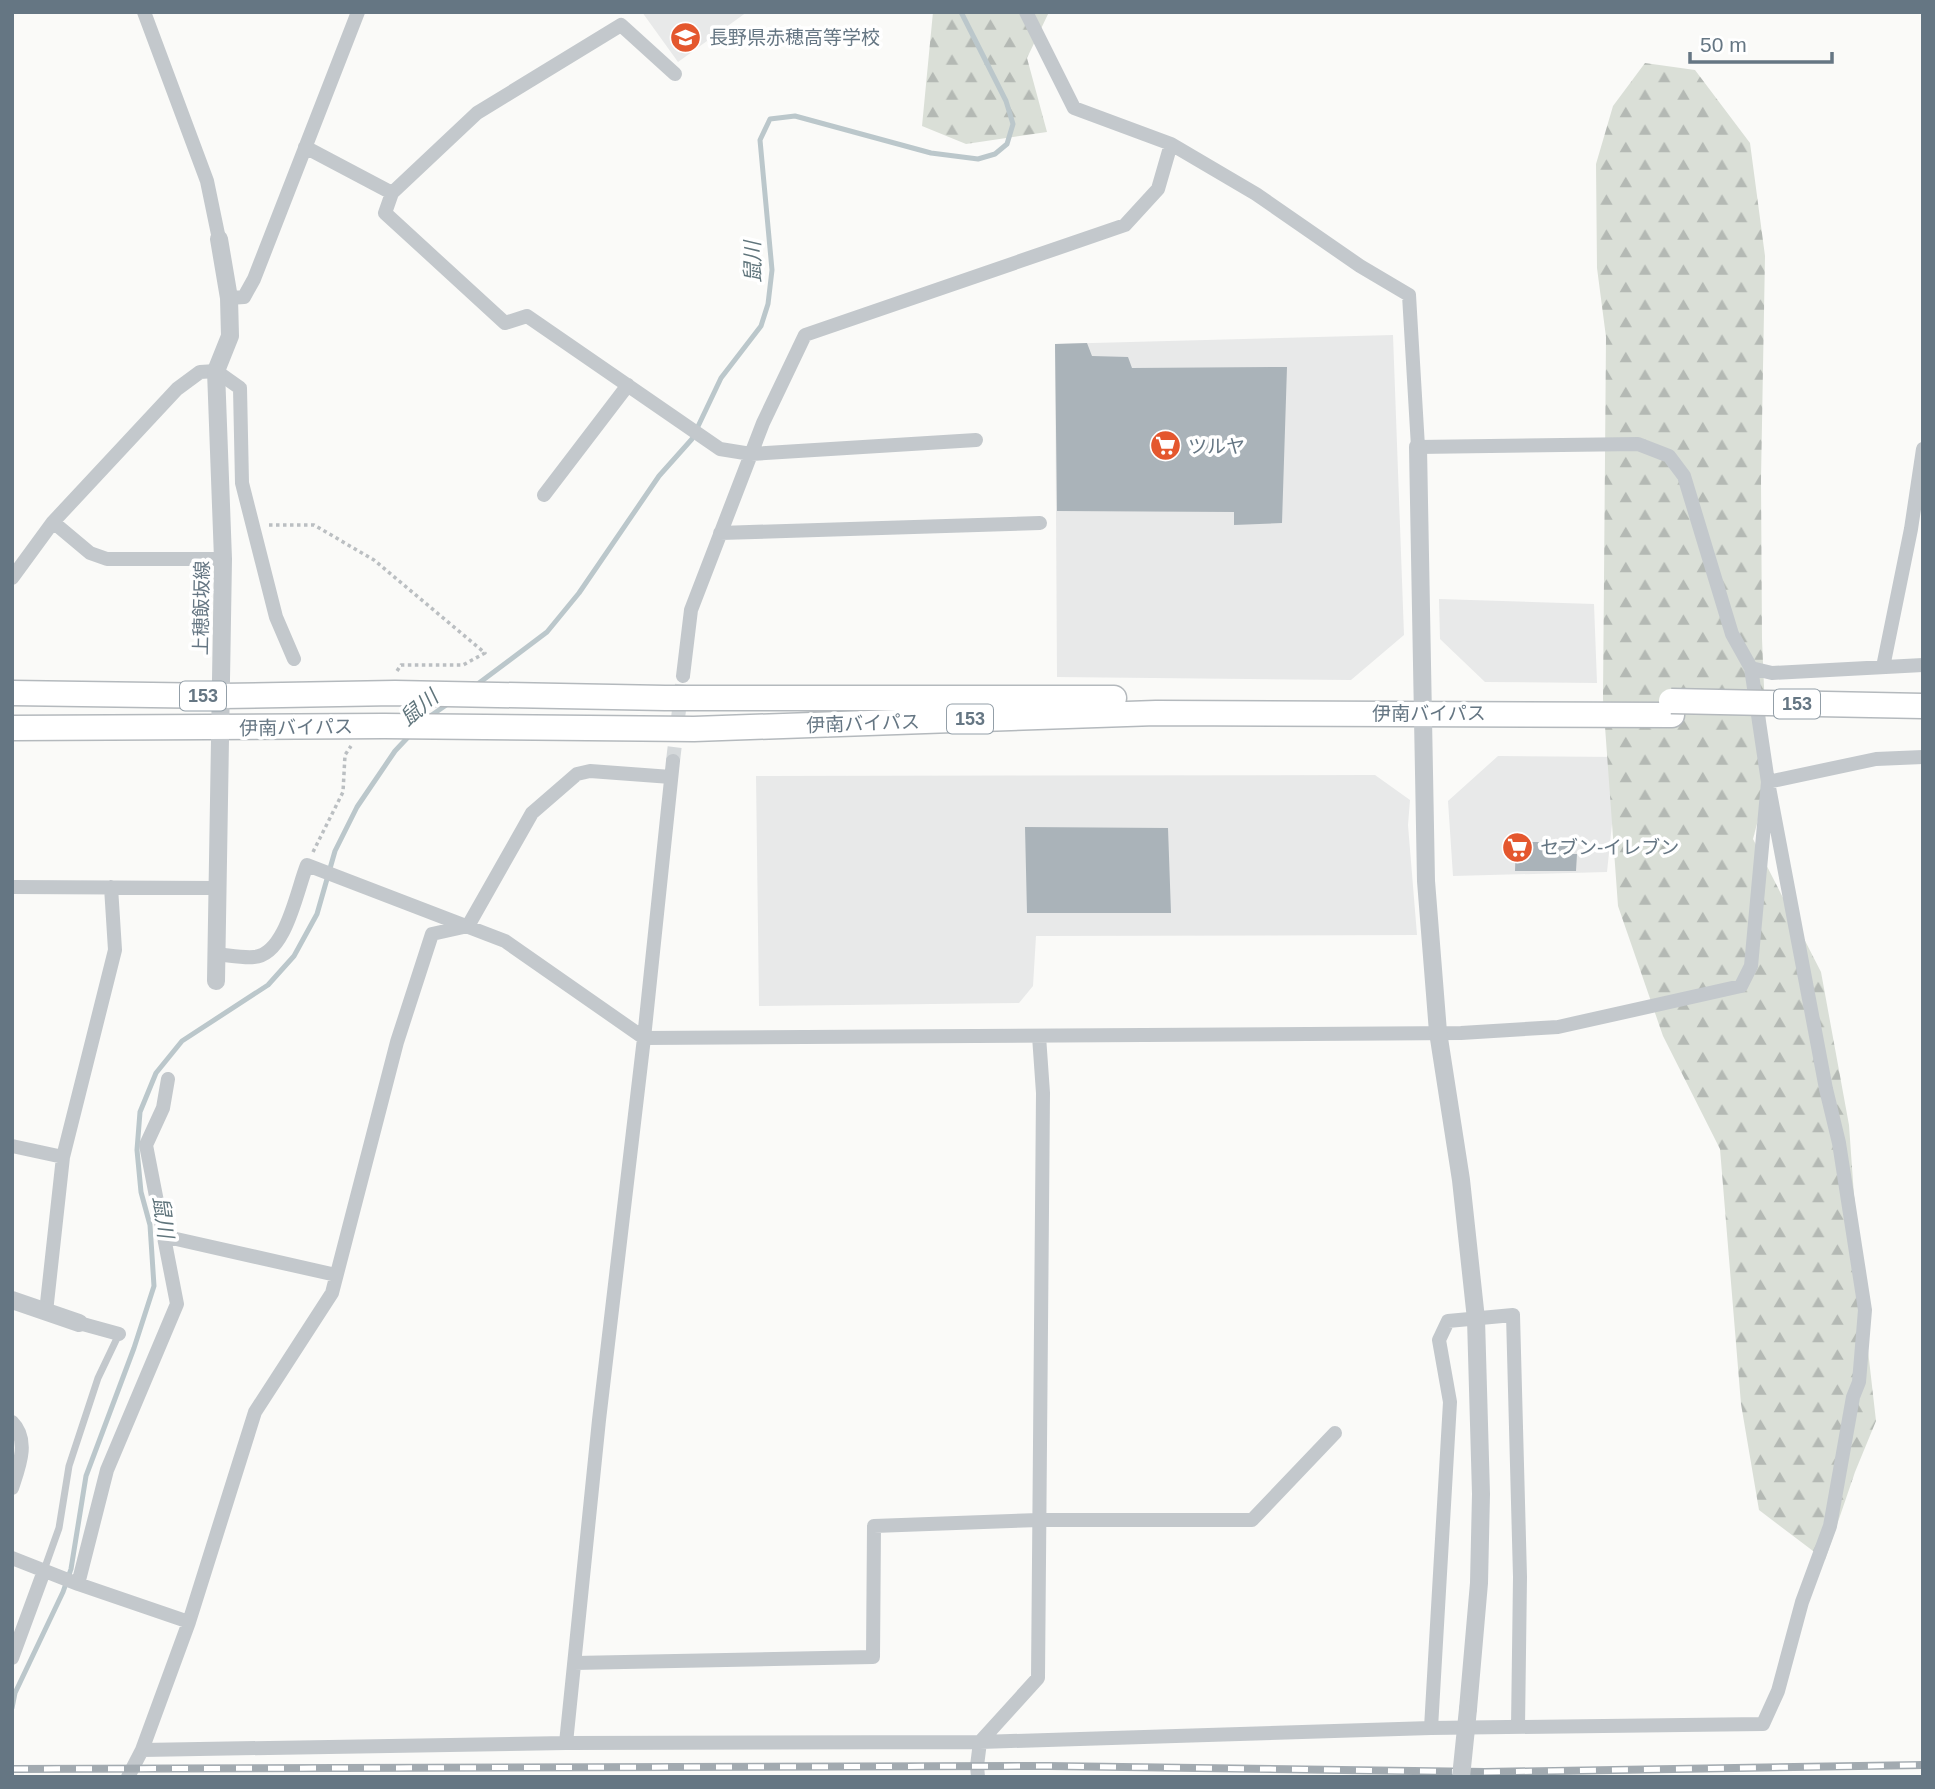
<svg xmlns="http://www.w3.org/2000/svg" width="1935" height="1789" font-family="Helvetica,'Noto Sans JP',sans-serif">
<style>
.built{fill:#e8e9e9}
.forest{fill:url(#forest-firs)}
.lines{fill:none;stroke-linecap:round;stroke-linejoin:round}
.stream{stroke:#bbc7cb;stroke-width:5}
.building{fill:#aab3b9}
.minor-tunnel{stroke:#d5d9db;stroke-width:14;stroke-dasharray:14 7;stroke-linecap:butt}
.trunk-casing{stroke:#b4b9bd;stroke-width:27}
.path{stroke:#bbbfc2;stroke-width:3.5;stroke-dasharray:3.5 3.5;stroke-linecap:butt}
.service{stroke:#c3c8cc;stroke-width:7}
.minor{stroke:#c3c8cc;stroke-width:14}
.tertiary{stroke:#c3c8cc;stroke-width:18}
.trunk{stroke:#fff;stroke-width:24}
.rail-casing{stroke:#a2aab0;stroke-width:8}
.rail{stroke:#fff;stroke-width:5;stroke-dasharray:16;stroke-linecap:butt}
.trunk-bridge-casing{stroke:#b4b9bd;stroke-width:27;stroke-linecap:butt}
.tertiary-bridge{stroke:#c3c8cc;stroke-width:18}
.trunk-bridge{stroke:#fff;stroke-width:24}
.labels{text-anchor:middle;stroke-width:7;stroke-linejoin:round;paint-order:stroke}
.shield{fill:#fff;stroke:#939fa8;stroke-width:2}
.shield-label{font-size:18px;font-weight:bold;fill:#657683}
.poi-label{font-size:19px;fill:#657683;stroke:#fff;text-anchor:start}
.street-label{font-size:19px;fill:#657683;stroke:#fff}
.water-label{font-size:21px;font-style:italic;fill:#60757c;stroke:#fff}
</style>
<defs>
<pattern id="forest-firs" width="22" height="20" patternUnits="userSpaceOnUse" patternTransform="scale(1.75)"><rect width="22" height="20" fill="#dadfd7"/><path d="M5 1l3.5 6h-7zM16 11l3.5 6h-7z" fill="#b4b9b4"/></pattern>
</defs>
<rect width="100%" height="100%" fill="#fafaf8"/>
<path class="built" d="M642 12H747L678 62Z
M1393 335 1404 635 1351 680 1057 677 1055 344Z
M1439 599 1594 604 1597 683 1485 682 1440 639Z
M1498 756 1619 757 1607 872 1453 876 1448 801Z
M1375 775 1410 800 1408 825 1417 935 1036 936 1033 986 1019 1003 759 1006 756 776Z"/>
<path class="forest" d="M933 12H1049L1027 58 1047 132 966 144 922 126Z
M1645 63 1695 70 1750 143 1765 256 1761 479 1762 639 1768 782 1753 839 1821 972 1849 1125 1860 1280 1876 1421 1855 1472 1825 1560 1759 1510 1741 1404 1720 1149 1663 1036 1618 906 1603 699 1606 337 1597 268 1596 164 1613 106Z"/>
<g class="lines">
<path class="stream" d="M475 686 547 632 579 593 659 476 692 439 721 378 761 326 768 304 772 270 760 140 770 119 795 116 931 153 978 159 995 154 1007 144 1013 124 1006 101 961 12
M429 717 449 703
M12 1708 15 1693 63 1592 71 1569 86 1476 134 1348 154 1286 150 1225 141 1192 137 1150 140 1112 156 1073 182 1041 268 985 294 956 317 914 335 851 357 807 395 751 411 734"/>
</g>
<path class="building" d="M1087 343 1092 356 1128 357 1132 368 1287 367 1282 523 1234 525V512L1057 511 1055 344Z
M1025 827 1168 828 1171 913H1027Z
M1516 842H1573L1572 854H1577L1576 871H1515Z"/>
<g class="lines">
<path class="minor-tunnel" d="M673 761 683 676"/>
<defs>
<path id="trunk" d="M12 693 221 696 395 693 665 698H1114
M12 728 384 726 694 729 1156 713 1672 715"/>
</defs>
<use href="#trunk" class="trunk-casing"/>
<path class="path" d="M269 525H314L374 560 485 653 463 665H401L397 671
M313 852 343 792 345 755 351 746"/>
<path class="service" d="M44 1570 59 1528 69 1466 98 1378 119 1334"/>
<path class="minor" d="M144 12 207 181 219 239
M1026 12 1074 108 1171 144 1256 194 1360 266 1409 295 1418 447 1638 444 1669 456 1684 476 1732 634 1751 668 1772 673 1923 665
M305 147 392 193 385 213 505 323 527 316 720 449 751 454 976 440
M392 193 477 113 621 25 675 74
M229 298 244 297 254 279 358 12
M544 495 628 385
M53 522 90 553 107 559H223
M720 533 1040 523
M12 578 53 522 177 389 200 372 216 371 240 388 242 483 276 617 294 659
M1883 667 1911 529 1923 449
M683 676 691 610 763 423 805 335 1125 225 1158 189 1171 144
M673 761 644 1038 1461 1033 1558 1027 1741 986 1751 966 1768 782 1751 668
M12 887 217 888
M215 954C228 955 242 958 254 957 286 955 297 889 307 865L505 941 644 1038 599 1420 566 1743
M12 1146 63 1157
M163 1236 336 1275
M46 1312 63 1157 115 950 111 887
M79 1323 119 1334
M12 1422C30 1440 19 1467 12 1488
M12 1558 78 1584 189 1622
M78 1584 107 1470 177 1304 146 1145 163 1108 168 1079
M12 1658 44 1571
M574 1663 873 1657 874 1526 1039 1520H1252L1335 1433
M1431 1728 1450 1402 1439 1340 1448 1321 1513 1315 1520 1577 1518 1727
M142 1750 566 1743 980 1742 1431 1728 1763 1724 1778 1691 1802 1602 1830 1526 1853 1397 1859 1382 1865 1310 1839 1143 1826 1089 1768 782 1876 759 1923 757
M128 1777 142 1750 189 1622 255 1412 332 1293 397 1042 432 934 468 926 532 813 577 774 590 771 671 777
M978 1777 977 1766 980 1742 1038 1678 1043 1093 1039 1036"/>
<path class="tertiary" d="M1418 447 1426 881 1438 1032 1461 1180 1476 1319 1481 1494 1479 1583 1468 1709
M216 981 223 559 216 371 230 336 229 298 219 239
M12 1300 79 1323"/>
<use href="#trunk" class="trunk"/>
<defs>
<path id="rail" d="M12 1769 1048 1766 1485 1772 1923 1765"/>
</defs>
<use href="#rail" class="rail-casing"/>
<use href="#rail" class="rail"/>
<defs>
<path id="trunk-bridge" d="M1671 701 1923 706"/>
</defs>
<use href="#trunk-bridge" class="trunk-bridge-casing"/>
<path class="tertiary-bridge" d="M1461 1777 1468 1709"/>
<use href="#trunk-bridge" class="trunk-bridge"/>
</g>
<defs>
<symbol id="school-disc" viewBox="-11 -11 22 22"><circle r="9.5" fill="#e4572e" stroke="#fff"/><path d="M0-5L7-2L0 1L-7-2ZM-4 1L0 2.5L4 1V4Q0 6-4 4Z" fill="#fff"/></symbol>
<symbol id="supermarket-disc" viewBox="-11 -11 22 22"><circle r="9.5" fill="#e4572e" stroke="#fff"/><path d="M-6-5.5h2.5l.6 2H6L4.5 2H-2.5L-4.4-4H-6ZM-1.5 3.2a1.3 1.3 0 1 0 .1 0ZM3 3.2a1.3 1.3 0 1 0 .1 0Z" fill="#fff"/></symbol>
</defs>
<g fill-rule="evenodd">
<use href="#school-disc" x="668" y="20" width="35" height="35"/>
<use href="#supermarket-disc" x="1148" y="428" width="35" height="35"/>
<use href="#supermarket-disc" x="1500" y="830" width="35" height="35"/>
</g>
<g class="labels">
<g class="shield">
<rect x="180" y="681.5" width="46" height="29" rx="5"/>
<rect x="1774" y="689.5" width="46" height="29" rx="5"/>
<rect x="947" y="704.5" width="46" height="29" rx="5"/>
</g>
<g class="shield-label">
<text x="203" y="702">153</text>
<text x="1797" y="710">153</text>
<text x="970" y="725">153</text>
</g>
<g class="poi-label">
<text x="709" y="44">長野県赤穂高等学校</text>
<text x="1188" y="453">ツルヤ</text>
<text x="1540" y="854">セブン-イレブン</text>
</g>
<g class="street-label">
<text transform="translate(201 608) rotate(-89)" y="7">上穂飯坂線</text>
<text x="1429" y="720">伊南バイパス</text>
<text transform="translate(863 723) rotate(-2)" y="7">伊南バイパス</text>
<text transform="translate(296 727) rotate(-1)" y="7">伊南バイパス</text>
</g>
<g class="water-label">
<text transform="translate(753 262) rotate(-91)" y="7">鼠川</text>
<text transform="translate(419 708) rotate(-40)" y="7">鼠川</text>
<text transform="translate(163 1217) rotate(82)" y="7">鼠川</text>
</g>
</g>
<rect width="1935" height="1789" fill="none" stroke="#657683" stroke-width="28"/>
<path d="M1690 52v10h142v-10" fill="none" stroke="#657683" stroke-width="3.5"/>
<text x="1700" y="52" font-size="21" fill="#657683" stroke="#ffffff" stroke-width="5" paint-order="stroke">50 m</text>
</svg>
